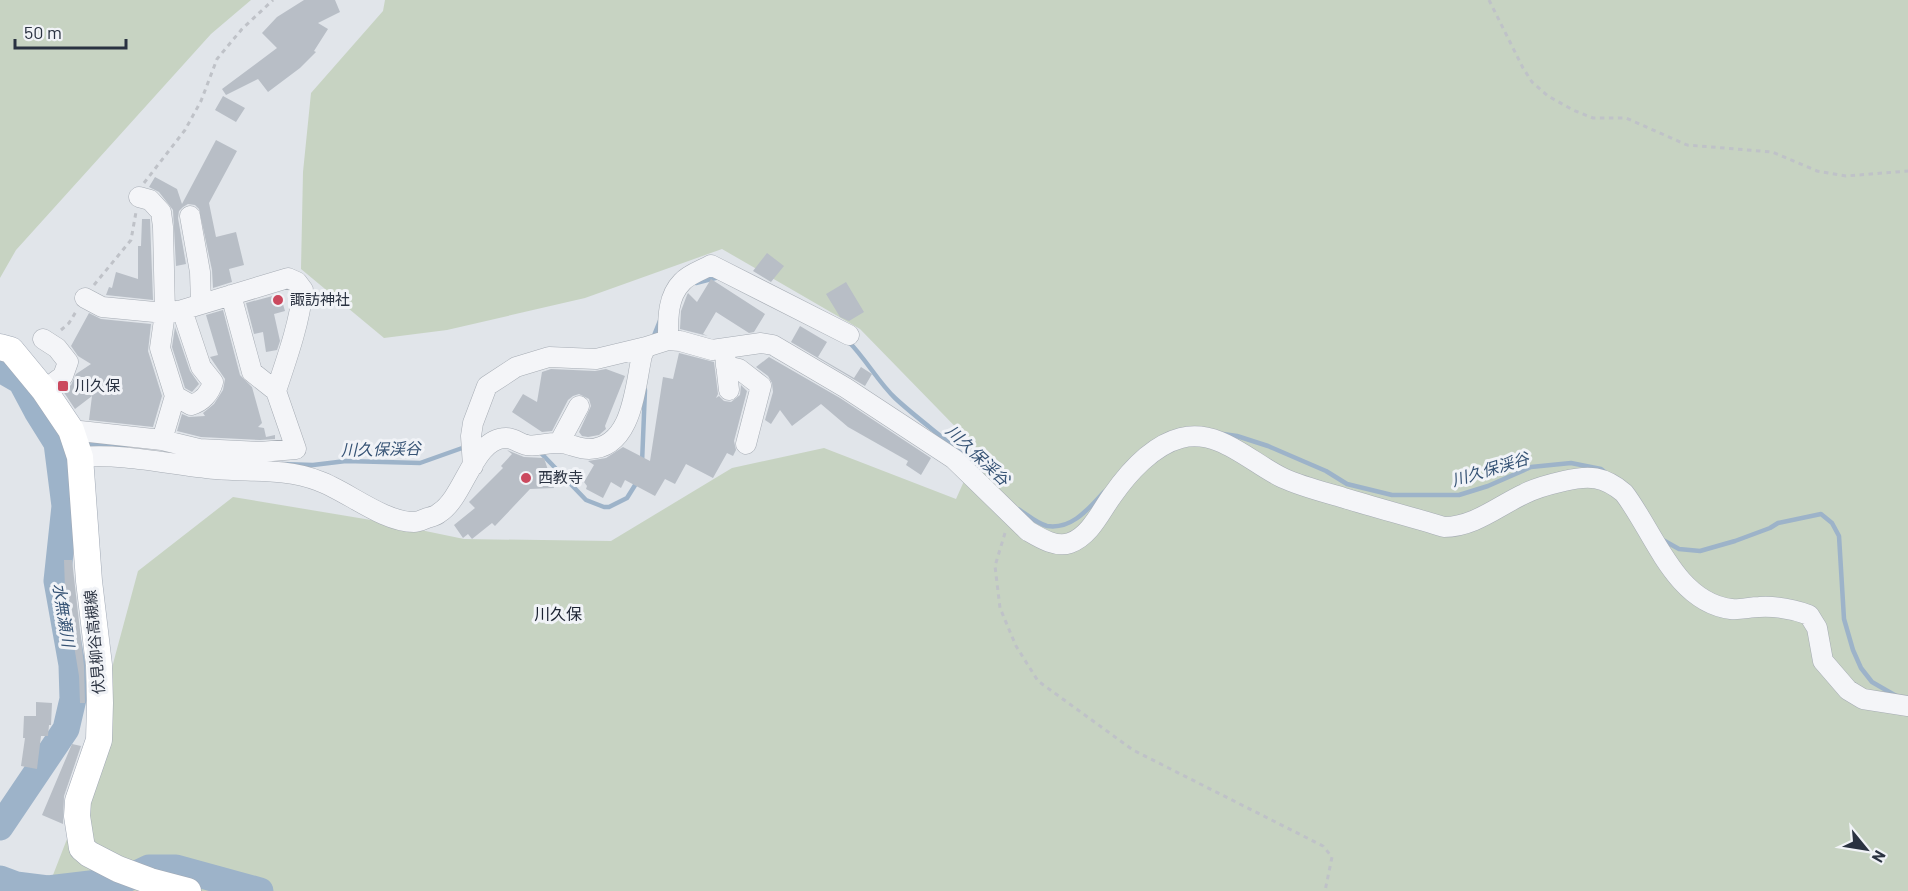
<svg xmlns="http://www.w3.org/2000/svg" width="1908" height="891" font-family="Barlow,'Noto Sans JP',sans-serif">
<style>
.green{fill:#c7d3c2}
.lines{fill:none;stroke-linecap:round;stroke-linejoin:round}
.stream{stroke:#9db3c9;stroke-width:4.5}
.river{stroke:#9db3c9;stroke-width:27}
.building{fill:#b8bec6}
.minor-casing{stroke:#a6acb4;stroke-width:21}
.major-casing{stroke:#a1a9b5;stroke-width:27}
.path{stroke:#bfc2c8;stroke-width:3;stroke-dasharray:4.5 4.5;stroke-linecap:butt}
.minor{stroke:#f4f5f8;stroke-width:20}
.major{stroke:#fff;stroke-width:26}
.poi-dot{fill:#cb495e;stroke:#f1f3f7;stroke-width:2}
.labels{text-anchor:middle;stroke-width:6;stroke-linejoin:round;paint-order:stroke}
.poi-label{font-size:15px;fill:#2a3241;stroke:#f1f3f7;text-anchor:start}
.street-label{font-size:15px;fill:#2a3241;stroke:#f1f3f7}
.water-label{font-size:16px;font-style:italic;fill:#355274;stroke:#f1f3f7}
.neighbourhood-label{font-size:16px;fill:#1c2332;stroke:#f1f3f7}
</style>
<rect width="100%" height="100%" fill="#e1e5ea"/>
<path class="green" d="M0 0H251L211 34 16 250 0 278Z
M385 0H1908V891H28L53 875 81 803 114 660 138 571 233 497 377 521 464 539 611 541 732 468 824 448 956 499 978 450 860 329 722 249 585 298 447 330 384 338 301 269 303 172 311 93 383 11Z"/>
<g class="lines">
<path class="stream" d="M696 283 719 277
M653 338 661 318
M848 341C866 359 878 382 895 398 923 424 954 444 980 471
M1223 434 1237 436 1268 446 1326 471 1347 484 1392 495H1459L1488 486 1531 467 1571 463 1601 469 1606 473
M83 443 126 448
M540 452 586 500 604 507H609L627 498 637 482
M642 463 645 390
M282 464 313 465 346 461 420 463 465 447
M1018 509C1026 514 1038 524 1047 526 1072 530 1089 508 1104 492
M1663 540 1679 549 1700 551 1735 541 1770 528 1778 523 1821 514 1832 523 1839 536 1844 619 1853 650 1861 668 1872 682 1898 697"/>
<path class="river" d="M0 369 21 381 37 411 57 443 65 506 57 581 72 665 73 699 66 729 0 827
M0 879 16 885 48 889 124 880 149 868H176L260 891"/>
</g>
<path class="building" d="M304 0H335L340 12 318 23 328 29 314 51 316 52 300 68 268 92 258 79 226 95 222 89 277 48 262 33 277 17Z
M223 96 245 108 236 122 215 110Z
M216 140 237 151 209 203 216 237 236 232 244 265 229 269 232 282 213 288 212 270 199 209 195 205 188 204 183 207 179 211 178 218 186 264 176 266 173 210 159 192 149 187 155 177 177 189 182 204Z
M142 219H150L153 300 106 295 109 287 112 288 116 272 138 279V246H141Z
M767 253 784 266 771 282 753 271Z
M711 279 765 314 754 332 749 333 716 312 703 334 708 336 680 329 681 311 687 295 688 293 697 302Z
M846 282 864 312 849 321 840 317 826 294Z
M280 294 285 311 274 314 280 341 277 350 266 352 263 332 254 334 246 303Z
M223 310 240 375 252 387 262 423 258 427 264 428 266 437 275 435V439L260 440 201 437 177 431 182 414 189 417 205 416 203 413 214 404 223 390 225 379 210 357 218 355 206 315Z
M89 313 101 319 151 324 148 351 162 396 153 427 89 420 92 396 75 409 63 391 71 385 76 374 91 364 78 356 71 346Z
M800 326 827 342 818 357 854 378 861 367 872 374 865 386 791 342Z
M175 327 190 371 199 384 192 392 185 388 172 347Z
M679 353 714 362 718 394 716 398 719 396 724 401 731 402 740 395 741 385 747 391 734 441 736 450 733 456 727 453 713 478 686 464 675 484 665 479 655 496 625 480 621 488 611 482 603 498 586 489 587 486 584 482 594 465 588 461 606 458 623 447 650 461 663 377 673 379Z
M769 357 840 398 931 458 921 475 906 465 908 461 848 427 821 404 792 426 780 410 771 424 765 420 773 392 772 383 768 376 756 367Z
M551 369 595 371 606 369 625 376 605 426 606 429 599 435 588 437 582 436 579 432 591 406 589 399 579 394 573 396 568 400 552 431 542 432 512 412 523 394 537 402 542 372Z
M507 450 524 457 544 458 554 488 530 489 495 526 492 523 472 539 468 534 463 538 454 525 475 508 469 502 503 468 501 466 512 454Z
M64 560H72L84 666 85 703H80L79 676 68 609 67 589H65Z
M36 702 52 703 51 725H49L48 736H41L37 769 21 766 25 738H23L24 716H36Z
M72 744 81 746 64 796 63 824 42 815Z"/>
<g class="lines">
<defs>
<path id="minor" d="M139 197 150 200 161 212 163 227 165 313 160 348 175 396 162 440
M190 216 200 272 201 304
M85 298 102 307 165 313 182 310 288 278 297 282 303 290C299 325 287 358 276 391
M43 339 57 348 68 362 63 376 44 390
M668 340C668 320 667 297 682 282 689 274 702 270 711 265L849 335
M725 355 729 390
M726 366 739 369 761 386 746 444
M175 396 191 405C202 402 210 393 213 382L201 367 182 310
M71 430 162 440 199 449 260 452 296 449 276 391 252 372 231 295
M559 443 579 406
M80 457C125 453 171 465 216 469 250 472 286 468 319 481 347 491 383 522 414 522 418 522 422 520 427 518 430 517 436 516 439 513 465 497 473 438 506 438 514 438 520 444 527 445 538 447 548 442 559 443 569 443 578 449 589 449 633 448 635 386 642 355L646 347 668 340 680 341 712 350 761 343 773 345 846 388 954 459 1028 531C1040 538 1056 548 1070 543 1090 536 1101 511 1112 496 1128 473 1153 445 1181 438 1219 428 1251 463 1283 478 1303 487 1324 492 1344 498 1377 508 1411 517 1444 527 1474 527 1498 506 1524 494 1537 487 1551 484 1564 481 1589 475 1604 476 1624 493 1654 532 1675 602 1731 609 1740 610 1750 607 1759 607 1777 606 1793 609 1809 615L1817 628 1823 661 1848 690 1863 699 1908 706
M473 466 471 436 473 423 487 386 516 367 549 357 596 359 646 347"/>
<path id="major" d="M0 347 11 350 44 390 71 430 80 457 89 581 99 665 100 703 99 740 78 801 77 816 82 848 89 854 118 869 150 881 188 891"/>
</defs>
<use href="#minor" class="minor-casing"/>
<use href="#major" class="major-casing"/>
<path class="path" d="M1489 0 1523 68 1532 82 1548 96 1573 110 1593 118H1626L1687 145 1772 152 1817 171 1846 176 1908 171
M144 183 185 130 201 101 217 59 242 29 273 0
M94 285 131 240 136 212
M61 330 69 323 77 310
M1005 533 995 566 1000 608 1016 646 1038 681 1133 750 1323 846 1332 857 1325 891"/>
<use href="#minor" class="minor"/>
<use href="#major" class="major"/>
</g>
<g class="poi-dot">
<circle cx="278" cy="300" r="6"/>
<rect x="57" y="380" width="12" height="12" rx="3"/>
<circle cx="526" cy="478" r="6"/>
</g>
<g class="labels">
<g class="poi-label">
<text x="290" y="305">諏訪神社</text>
<text x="75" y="391">川久保</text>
<text x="538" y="483">西教寺</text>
</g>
<g class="street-label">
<text transform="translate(95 642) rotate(-95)" y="5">伏見柳谷高槻線</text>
</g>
<g class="water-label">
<text transform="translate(381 449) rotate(-1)" y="6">川久保渓谷</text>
<text transform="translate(978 455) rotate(43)" y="6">川久保渓谷</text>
<text transform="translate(1490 469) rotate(-17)" y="6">川久保渓谷</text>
<text transform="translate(64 615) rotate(81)" y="6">水無瀬川</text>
</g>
<g class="neighbourhood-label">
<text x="558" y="620">川久保</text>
</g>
</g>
<g transform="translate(1866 849) rotate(120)" stroke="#f1f3f7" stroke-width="4.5" paint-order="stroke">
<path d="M0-4.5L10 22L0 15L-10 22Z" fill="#2a3241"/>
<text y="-9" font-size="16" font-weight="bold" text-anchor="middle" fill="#2a3241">N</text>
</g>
<path d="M15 39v9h111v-9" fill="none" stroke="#2a3241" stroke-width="3"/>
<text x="24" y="39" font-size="18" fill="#2a3241" stroke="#f1f3f7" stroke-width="4.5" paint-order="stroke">50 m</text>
</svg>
